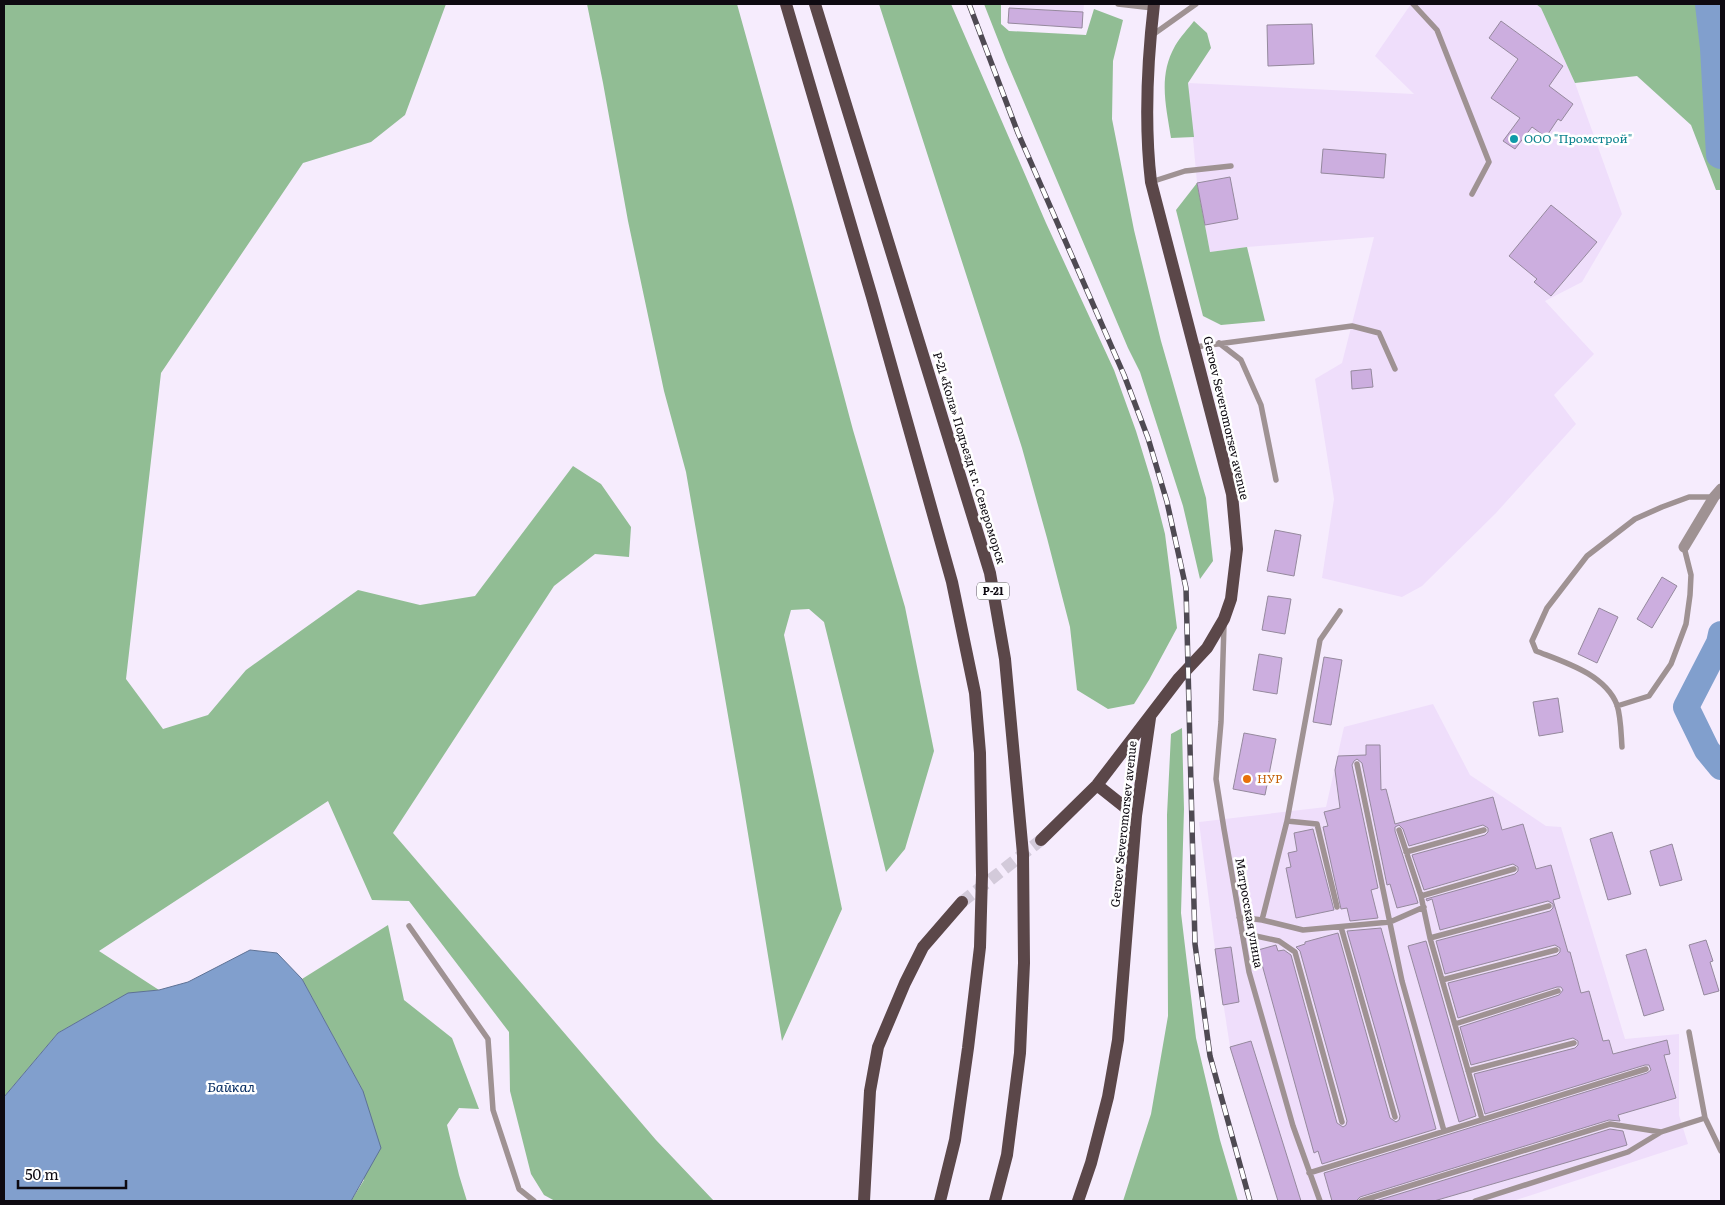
<svg xmlns="http://www.w3.org/2000/svg" width="1725" height="1205" font-family="Literata,serif">
<style>
.built{fill:#efdefb}
.forest{fill:#91bd94}
.water{fill:#819fcd;stroke:#5e7295}
.lines{fill:none;stroke-linecap:round;stroke-linejoin:round}
.river{stroke:#819fcd;stroke-width:26}
.building{fill:#ccaedf;stroke:#95899d}
.primary-tunnel{stroke:#d3cada;stroke-width:12;stroke-dasharray:12 6;stroke-linecap:butt}
.lane{stroke:#9f9293;stroke-width:5.5}
.street{stroke:#9f9293;stroke-width:11}
.primary{stroke:#5b4749;stroke-width:12}
.rail-casing{stroke:#4f4a53;stroke-width:5.5}
.rail{stroke:#fff;stroke-width:4;stroke-dasharray:11;stroke-linecap:butt}
.culture-dot{fill:#0f9aa8;stroke:#fff;stroke-width:2}
.food-dot{fill:#e8710a;stroke:#fff;stroke-width:2}
.labels{text-anchor:middle;stroke-width:5;stroke-linejoin:round;paint-order:stroke}
.shield{fill:#fff;stroke:#565458;stroke-width:1}
.shield-label{font-size:11px;font-weight:bold;fill:#0e0a11}
.culture-label{font-size:12px;fill:#0d838f;stroke:#fff;text-anchor:start}
.street-label{font-size:12px;fill:#0e0a11;stroke:#fff}
.food-label{font-size:12px;fill:#c56008;stroke:#fff;text-anchor:start}
.water-label{font-size:14px;font-style:italic;fill:#062d63;stroke:#fff}
</style>
<rect width="100%" height="100%" fill="#f6ecfd"/>
<path class="built" d="M1010 4H1084L1082 28 1008 23Z
M1411 4H1536L1541 8 1575 83 1622 214 1582 282 1545 301 1594 354 1554 395 1576 424 1496 513 1422 586 1402 597 1322 578 1334 499 1315 379 1342 363 1374 237 1247 247 1210 252 1197 183 1188 83 1414 94 1375 56Z
M1433 704 1470 775 1546 826 1561 827 1625 1039 1679 1034V1115L1688 1144 1513 1201H1278L1230 1047 1215 949 1199 822 1326 807 1344 727Z"/>
<path class="forest" d="M4 4H446L405 115 371 142 303 163 161 373 126 679 163 729 208 715 246 670 358 590 420 605 475 596 573 466 601 484 631 527 629 557 595 554 554 586 393 833 656 1140 714 1201H555L544 1195 531 1174 510 1091 509 1032 409 901 372 900 328 801 99 951 159 990 128 994 58 1033 4 1097Z
M587 4H737L793 205 853 430 905 607 934 751 905 849 886 872 824 622 809 609 791 610 784 635 842 909 782 1041 740 785 686 472 664 391 628 221 603 83Z
M879 4H951L1046 223 1114 370 1136 431 1152 483 1165 534 1177 628 1149 680 1134 704 1108 709 1077 690 1070 627 1047 538 1022 448Z
M984 4H1001V24L1009 31 1086 35 1094 9 1123 20 1113 61 1112 119 1134 230 1161 341 1206 498 1213 561 1200 579 1183 506 1140 372 1128 348 1006 60Z
M1536 4H1721V190H1716L1691 125 1637 76 1575 83 1541 8Z
M1194 21 1207 33 1211 48 1188 83 1194 137 1171 138C1166 106 1158 76 1175 46 1180 37 1188 29 1194 21Z
M1197 183 1210 252 1247 247 1265 321 1221 325 1203 316 1176 210Z
M1182 728 1184 809 1181 913 1196 1038 1220 1140 1238 1201H1123L1151 1114 1168 1016 1167 815 1171 734Z
M388 925 404 1000 452 1038 479 1109 459 1108 447 1125 459 1175 467 1201H351L364 1180 363 1091 302 979Z"/>
<path class="water" d="M250 950 277 953 302 979 363 1091 381 1148 351 1201H4V1097L58 1033 128 993 159 990 188 982Z"/>
<g class="lines">
<path class="river" d="M1708 4 1713 48 1719 155 1721 156
M1721 634 1719 643 1686 707 1707 750 1721 767"/>
</g>
<path class="building" d="M1009 8 1083 12 1082 28 1008 23Z
M1501 21 1563 66 1549 86 1573 104 1561 121 1558 119 1546 137 1532 127 1515 149 1503 141 1520 118 1491 98 1518 59 1489 38Z
M1312 24 1314 64 1268 66 1267 25Z
M1323 149 1386 154 1384 178 1321 173Z
M1230 177 1238 219 1205 225 1197 183Z
M1551 205 1597 242 1551 296 1534 282 1537 279 1509 256Z
M1371 369 1373 387 1352 389 1351 371Z
M1275 530 1301 535 1294 576 1267 571Z
M1662 577 1677 586 1652 628 1637 619Z
M1268 596 1291 599 1285 634 1262 630Z
M1599 608 1618 617 1597 663 1578 654Z
M1259 654 1282 658 1277 694 1253 690Z
M1324 657 1342 660 1331 725 1313 722Z
M1558 698 1563 732 1539 736 1533 702Z
M1244 733 1276 739 1265 795 1233 789Z
M1366 745H1380L1381 790 1386 789 1395 824 1493 797 1502 830 1523 824 1536 869 1551 865 1560 898 1553 900 1568 952H1570L1581 993 1589 991 1603 1041 1609 1040 1613 1054 1667 1040 1670 1054 1664 1055 1676 1098 1618 1115 1620 1121 1609 1120 1360 1197 1356 1201H1332L1324 1173 1647 1073 1651 1070 1649 1065H1645L1485 1114 1474 1074 1575 1048 1578 1045V1041L1573 1038 1471 1065 1460 1027 1559 995 1563 990 1561 987H1557L1458 1018 1448 983 1557 955 1560 952V948L1555 945 1445 974 1436 941 1550 911 1553 908V904L1548 901 1440 930 1432 899 1427 901 1426 899 1515 874 1518 871V867L1513 864 1424 890 1412 855 1485 835 1488 832V828L1483 825 1409 846 1403 829 1399 825 1395 827V831L1418 903 1397 908 1390 884 1387 885 1362 763 1357 759 1354 761 1352 765 1378 888 1371 890 1378 918 1350 921 1347 908 1341 909 1323 827 1328 826 1324 812 1340 808 1335 770 1338 756 1366 755Z
M1313 829 1334 910 1296 918 1286 868 1291 867 1288 853 1297 851 1294 833Z
M1612 832 1631 894 1608 900 1590 839Z
M1672 844 1682 880 1660 886 1650 851Z
M1381 928 1436 1129 1322 1164 1318 1151 1314 1153 1258 950 1276 945 1278 951 1284 950 1291 955 1337 1123 1343 1127 1346 1125 1347 1121 1300 951 1296 947 1305 944V942L1338 933 1390 1118 1396 1122 1399 1120 1400 1116 1347 931Z
M1706 940 1713 961 1710 962 1719 991 1704 995 1689 945Z
M1426 941 1476 1116 1459 1122 1408 946Z
M1231 947 1239 1002 1223 1005 1215 949Z
M1646 949 1664 1010 1644 1016 1626 955Z
M1251 1041 1301 1201H1278L1230 1047Z
M1610 1129 1623 1131 1627 1145 1434 1201H1376Z"/>
<g class="lines">
<path class="primary-tunnel" d="M962 902 1041 840"/>
<path class="lane" d="M1118 4 1153 8
M1413 4 1437 30 1489 162 1472 194
M1151 36 1196 4
M1151 182 1185 171 1231 166
M1219 343 1241 360 1261 405 1276 480
M1195 347 1352 326 1379 333 1395 369
M1224 625 1221 722 1216 779 1224 829 1249 972 1293 1126 1320 1201
M1617 706 1649 696 1671 664 1686 624 1690 595 1691 575 1684 547
M1622 747C1621 734 1621 717 1617 705 1605 674 1564 662 1536 651L1532 641 1547 608 1587 556 1635 519 1662 507 1689 497H1713
M1357 764 1402 981 1444 1131
M1287 821 1320 640 1340 611
M1399 830 1421 896 1430 938 1482 1119
M1406 852 1484 830
M1421 896 1514 869
M1239 917 1262 920 1303 930 1390 922 1424 907
M1262 920 1287 821 1317 824 1337 907
M409 926 488 1039 493 1110 519 1189 534 1201
M1341 927 1395 1117
M1242 933 1279 941 1295 952 1342 1122
M1430 938 1549 906
M1442 980 1556 950
M1455 1024 1558 991
M1689 1032 1705 1118 1721 1151
M1468 1071 1574 1043
M1309 1173 1646 1069
M1361 1201 1610 1124 1661 1132
M1475 1201 1628 1152 1661 1132 1705 1118"/>
<path class="street" d="M1684 547 1714 497 1721 489"/>
<path class="primary" d="M786 4 872 297 952 582 975 693 980 753 982 875 980 947 968 1048 955 1140 940 1201
M815 4 990 573 1005 659 1023 854 1024 963 1020 1053 1007 1155 995 1201
M1097 785 1136 816
M1041 840 1097 785 1179 678 1207 648 1224 619 1231 599 1237 549 1232 494 1151 182C1144 122 1147 64 1154 4
M864 1201 870 1091 878 1047 905 983 923 947 962 902
M1078 1201 1091 1163 1108 1097 1118 1040 1136 816 1150 718"/>
<defs>
<path id="rail" d="M969 4 1018 133 1124 375 1148 438 1167 502 1186 588 1195 944 1210 1056 1250 1201"/>
</defs>
<use href="#rail" class="rail-casing"/>
<use href="#rail" class="rail"/>
</g>
<circle class="culture-dot" cx="1514" cy="139" r="5"/>
<circle class="food-dot" cx="1247" cy="779" r="5"/>
<g class="labels">
<rect class="shield" x="977" y="582.5" width="32" height="17" rx="4"/>
<g class="shield-label">
<text x="993" y="595">Р-21</text>
</g>
<g class="culture-label">
<text x="1524" y="143">ООО "Промстрой"</text>
</g>
<g class="street-label">
<text transform="translate(1226 418) rotate(77)" y="4">Geroev Severomorsev avenue</text>
<text transform="translate(969 458) rotate(73)" y="4">Р-21 «Кола» Подъезд к г. Североморск</text>
<text transform="translate(1124 824) rotate(-84)" y="4">Geroev Severomorsev avenue</text>
<text transform="translate(1249 913) rotate(80)" y="4">Матросская улица</text>
</g>
<g class="food-label">
<text x="1257" y="783">НУР</text>
</g>
<g class="water-label">
<text x="231" y="1092">Байкал</text>
</g>
</g>
<rect width="1725" height="1205" fill="none" stroke="#0e0a11" stroke-width="10"/>
<path d="M18 1180v8h108v-8" fill="none" stroke="#0e0a11" stroke-width="2.5"/>
<text x="25" y="1180" font-size="15" fill="#0e0a11" stroke="#ffffff" stroke-width="4" paint-order="stroke">50 m</text>
</svg>
